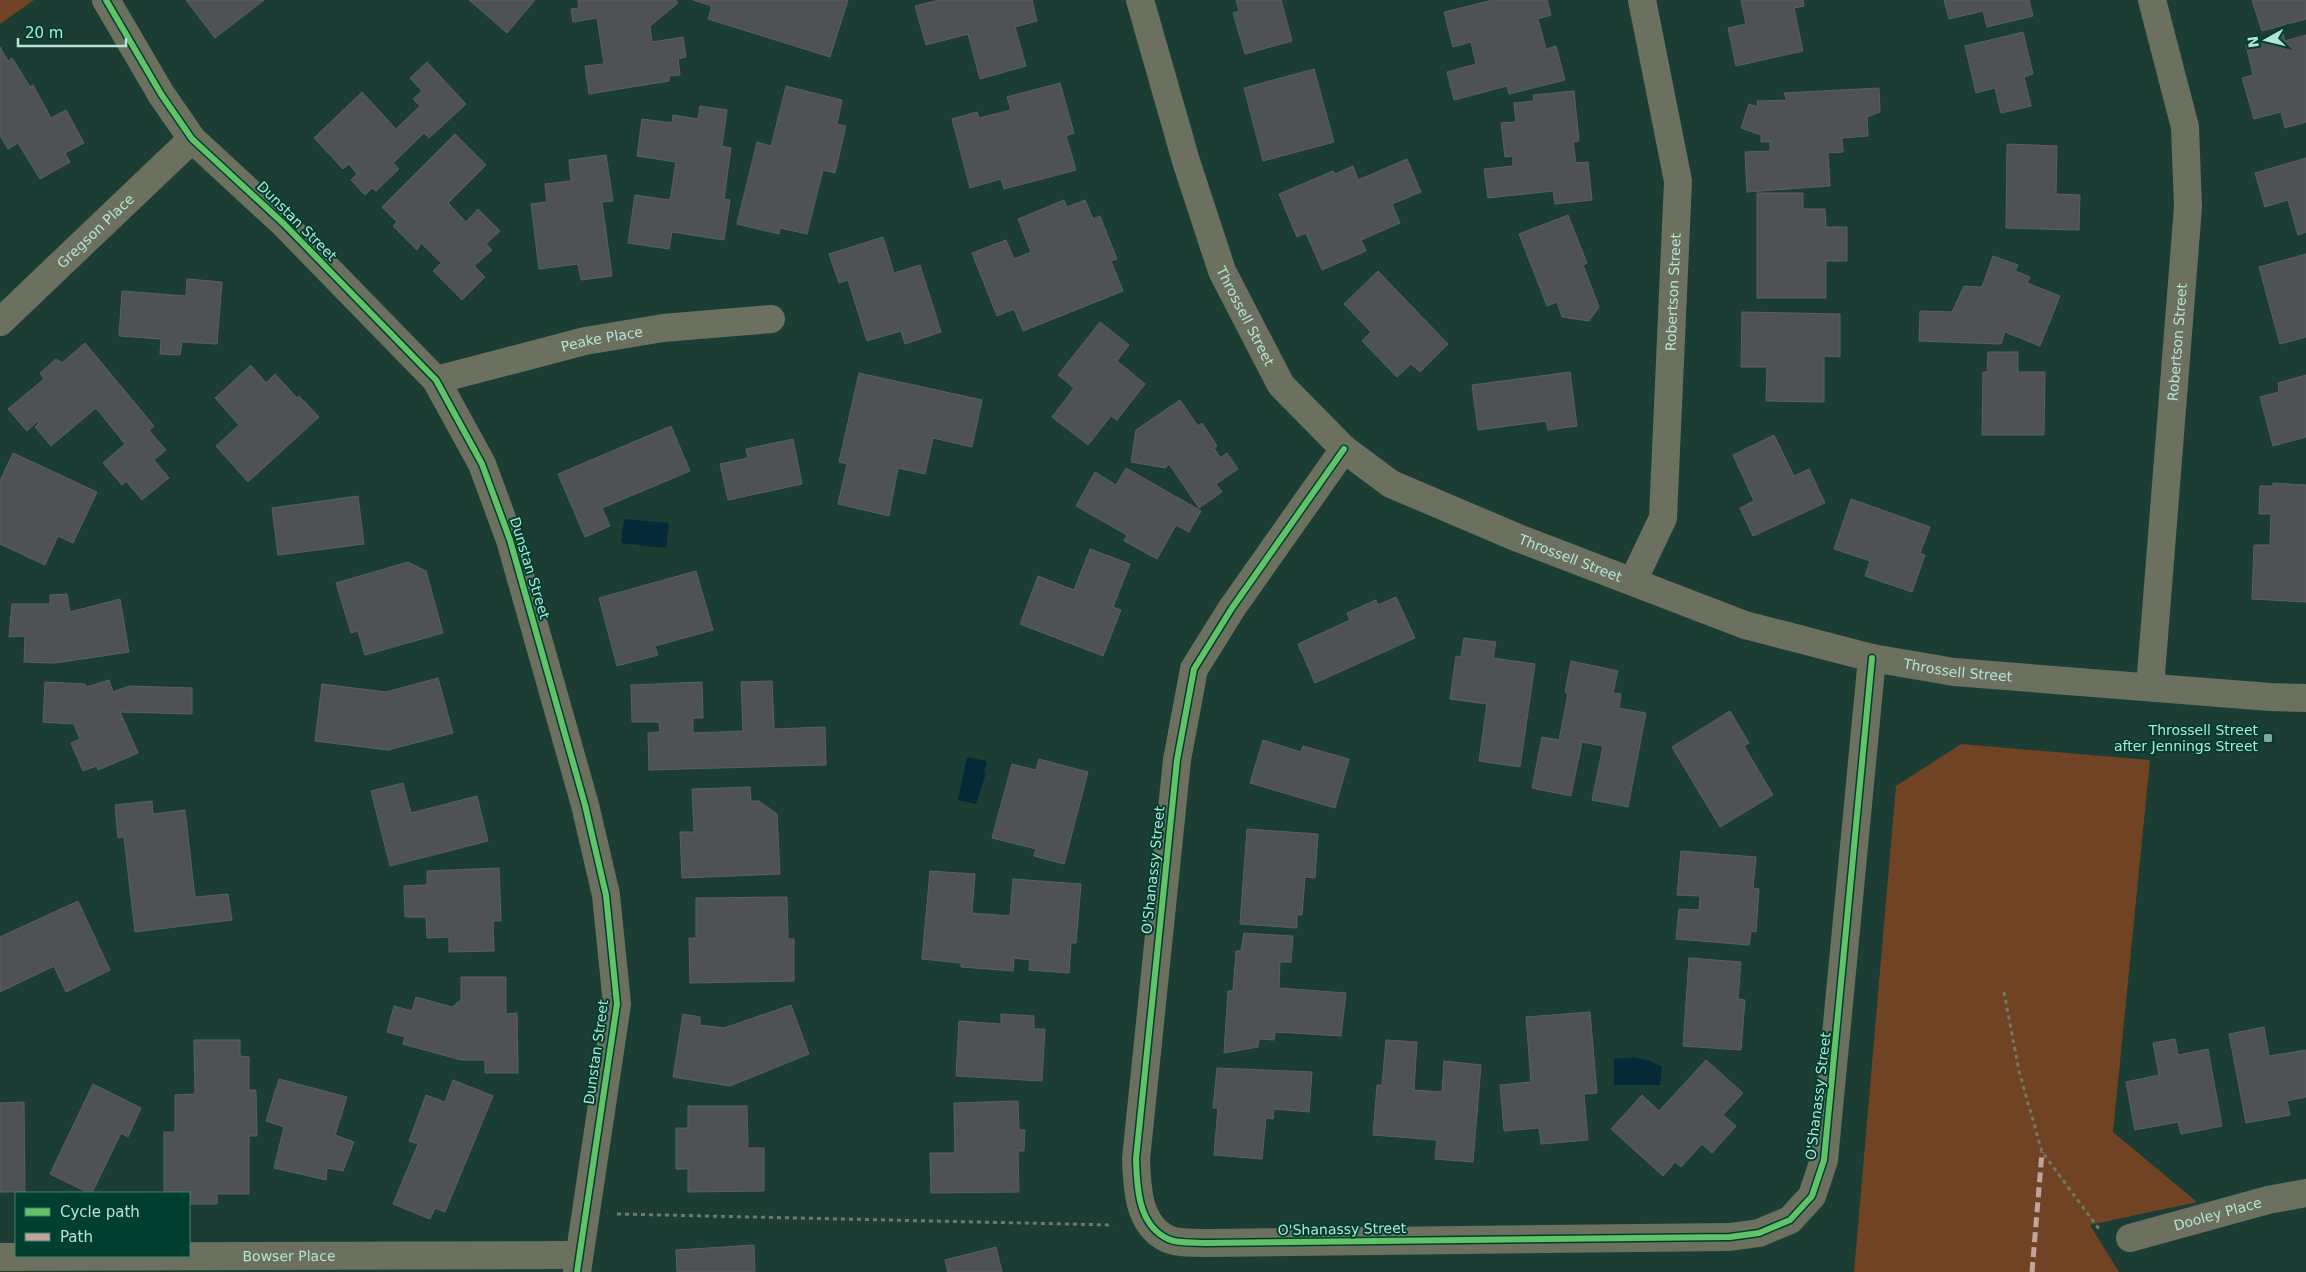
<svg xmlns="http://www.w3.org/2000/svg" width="2306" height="1272" font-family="'DejaVu Sans',sans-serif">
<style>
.green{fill:#6f4323}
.water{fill:#052a37}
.building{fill:#4e5254;stroke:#5d5e61}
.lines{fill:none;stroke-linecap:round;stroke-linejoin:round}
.path{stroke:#6e786b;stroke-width:3;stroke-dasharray:4 4;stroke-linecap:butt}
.street{stroke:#6b715e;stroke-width:28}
.quiet{stroke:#c0a59a;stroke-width:5;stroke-dasharray:10 5;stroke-linecap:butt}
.cycleway-casing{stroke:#003f30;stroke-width:9}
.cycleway{stroke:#61c268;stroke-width:6}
.poi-dot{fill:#7faa9b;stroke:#003f30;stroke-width:2}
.labels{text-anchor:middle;stroke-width:4;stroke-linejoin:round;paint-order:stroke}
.street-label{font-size:14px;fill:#b5e4d3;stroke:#003f30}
.poi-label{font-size:14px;fill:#b5e4d3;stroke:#003f30;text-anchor:end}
</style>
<rect width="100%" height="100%" fill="#1c3d34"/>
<path class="green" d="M0 0H34L0 24Z
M1961 744 2150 760 2113 1132 2197 1202 2090 1225 2119 1272H1854L1896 786Z"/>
<path class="water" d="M624 519 669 523 666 548 621 543Z
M967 757 987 761 984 772 986 773 976 804 958 800Z
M1634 1057 1650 1061 1662 1067 1660 1085H1614V1059Z"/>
<path class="building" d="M186 0H264L215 38Z
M469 0H535L507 33Z
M578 0H675L678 3 650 26 652 42 683 37 686 57 678 59 680 75 669 76V81L589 94 585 66 604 64 597 18 573 22 571 9 579 8Z
M693 0H848L830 57 708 19 712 6Z
M939 0H1032L1037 21 1015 27 1026 66 980 79 968 34 926 45 915 6Z
M1236 0H1281L1292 41 1245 54 1233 13 1239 11Z
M1493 0H1547L1551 15 1538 19 1546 49 1556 46 1565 80 1509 94 1507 86 1454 100 1447 72 1476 64 1471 42 1453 47 1444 12Z
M1741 0H1803L1804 6 1794 8 1803 51 1736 66 1728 28 1746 24Z
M1944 0H2029L2033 16 1987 27 1983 11 1949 19Z
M2252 0H2306V19L2262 31Z
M2023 32 2033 74 2024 77 2031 106 2001 113 1995 88 1976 93 1965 46Z
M2283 34 2285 41 2306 35V122L2285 128 2281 112 2254 119 2242 78 2253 75 2246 45Z
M0 47 8 61 12 58 30 87 33 85 51 118 66 110 84 143 65 153 70 162 40 179 18 143 8 149 0 135Z
M427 62 466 104 429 138 424 133 393 163 399 169 376 191 372 188 365 195 351 180 357 174 349 164 343 169 314 138 362 92 396 129 420 106 413 99 422 91 410 78Z
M1314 69 1334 142 1263 161 1244 88Z
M1060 83 1074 133 1066 136 1076 170 1004 189 1001 179 970 188 952 119 977 112 979 118 1011 110 1007 97Z
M786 86 842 100 837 124 846 126 835 173 823 170 807 234 780 228 779 234 737 224 757 142 771 146Z
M1879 88 1880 112 1867 117 1868 136 1842 138 1843 152 1828 153 1830 186 1747 192 1745 152 1770 151V142H1761V135L1741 128 1749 104 1758 107 1757 101 1787 100 1784 93Z
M1574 91 1579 141 1573 142 1576 163 1588 162 1592 200 1555 204 1553 191 1488 198 1484 169 1513 166V156L1505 157 1501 123 1516 122 1514 103 1534 101 1533 95Z
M700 106 727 110 722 146 731 148 724 199 730 200 724 240 672 232 669 249 628 243 635 195 670 200 676 162 637 156 642 119 672 123 673 115 698 119Z
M455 134 486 165 448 203 466 222 478 209 500 231 486 244 492 250 474 266 485 277 462 300 433 271 441 263 421 243 417 250 393 226 397 222 382 207Z
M2007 144 2057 146 2056 194 2080 195 2079 230 2006 228Z
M606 155 613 201 602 202 612 276 581 280 578 264 539 269 531 204 547 202 545 184 571 181 569 160Z
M2306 158V232L2298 235 2288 200 2265 207 2255 173Z
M1407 159 1421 192 1392 204 1400 223 1361 240 1366 251 1322 270 1306 233 1297 237 1279 194 1333 171 1335 174 1353 166 1358 180Z
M1757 193H1803V209H1825L1826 227H1847V261H1826V298H1757Z
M1064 200 1067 207 1085 200 1093 219 1100 216 1117 259 1111 261 1123 291 1023 331 1014 309 997 316 972 253 1006 240 1014 259 1031 252 1018 219Z
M1568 215 1587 263 1583 265 1599 307 1589 321 1562 317 1557 302 1547 306 1519 234Z
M883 237 894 273 920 265 941 332 905 344 901 331 867 341 848 280 839 283 829 254Z
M2306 254V337L2280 344 2259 267Z
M1993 256 2018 265 2015 271 2030 277 2027 283 2060 296 2040 346 2005 332 2001 344 1919 341 1920 311 1952 312 1964 286 1982 287Z
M1378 271 1448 344 1420 372 1411 364 1397 377 1362 341 1371 332 1344 304Z
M187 279 222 282 217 344 182 342 180 355 160 354 161 339 119 336 122 291 186 296Z
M1742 312 1840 314V357L1824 356V402L1766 401 1767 367H1741Z
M1100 322 1129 345 1117 361 1145 384 1117 420 1111 416 1088 445 1052 417 1074 388 1058 375Z
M85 343 154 426 149 430 166 450 154 460 169 478 142 500 126 481 122 485 103 463 125 444 96 408 51 446 35 427 39 423 38 421 27 431 8 409 44 379 40 373 56 359 62 363Z
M1988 352H2018V372H2045L2044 435H1982L1983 372H1987Z
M251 365 266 383 275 374 297 398 299 396 319 417 248 482 216 446 239 425 215 398Z
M1570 372 1577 426 1548 430 1546 421 1478 430 1472 385Z
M859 373 982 400 972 447 933 438 925 474 898 468 889 516 838 504 847 464 839 462Z
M2306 375V437L2273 446 2260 397 2279 392 2278 383Z
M1180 400 1198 426 1202 423 1217 446 1214 448 1220 458 1227 453 1238 469 1216 484 1222 492 1199 508 1169 464 1165 468 1131 462 1136 430Z
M671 426 690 471 602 508 610 526 585 537 558 474Z
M1774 435 1794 476 1809 469 1825 503 1753 536 1740 508 1754 501 1733 455Z
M793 439 802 484 728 500 720 464 748 458 746 449Z
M13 453 97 492 73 543 58 536 45 565 0 544V481Z
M1126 468 1201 511 1189 532 1176 525 1157 559 1124 541 1127 535 1076 506 1095 472 1116 485Z
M2273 483 2306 485V602L2252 599 2254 545H2270L2271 514H2259L2260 486H2273Z
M358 496 364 544 278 555 272 508Z
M1851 499 1930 527 1920 553 1925 555 1912 592 1865 576 1870 561 1834 549Z
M1090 549 1130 564 1113 607 1121 610 1103 656 1020 624 1038 576 1074 590Z
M408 562 426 571 443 633 365 655 358 631 351 633 336 583Z
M696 571 713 630 655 646 658 655 617 666 599 598Z
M67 594 70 612 120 599 129 652 55 663 24 662 25 636 9 637 12 604H50V595Z
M1396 597 1415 638 1315 683 1298 644 1350 620 1347 613 1376 600 1378 605Z
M1464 638 1496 642 1493 658 1535 664 1520 767 1479 761 1487 704 1450 699 1456 656 1461 657Z
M1571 661 1618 671 1613 693 1621 694 1619 708 1646 713 1628 807 1592 800 1603 746 1582 742 1571 796 1532 788 1542 737 1559 740 1568 694 1565 692Z
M438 678 453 733 388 750 315 741 322 684 386 692Z
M109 680 113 692 129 686 192 688V714L120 712 138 753 98 770 97 766 83 771 71 743 80 739 74 724 43 722 45 682 85 684 87 687Z
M772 681 774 729 825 727 826 765 649 770 648 733 660 732 659 722H632L631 685 702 682 703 718H693V733L743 731 741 682Z
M1730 711 1749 743 1744 746 1773 795 1720 827 1672 747Z
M1263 740 1301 752 1303 746 1349 759 1335 808 1250 783Z
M1039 759 1088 772 1064 864 1034 856 1036 849 992 838 1012 764 1036 770Z
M403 783 411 813 477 796 488 841 390 866 371 791Z
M750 787 751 801H759L777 814 780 874 682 878 680 832H694L692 789Z
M152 801 153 814 185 810 195 897 228 894 232 920 135 932 124 837 118 838 115 805Z
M1247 829 1318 834 1315 878 1305 877 1302 915H1297V928L1240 924Z
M1681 851 1756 857 1753 888 1759 889 1756 932 1751 931 1749 945 1676 939 1679 909 1699 910 1700 896 1677 895Z
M499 868 501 921H493L494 951 449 952V937L427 938 426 917H405L404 886 427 885V871Z
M930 871 975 874 972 913 1010 916 1013 879 1081 884 1076 943H1071L1069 973 1029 970 1030 960 1014 958 1013 971 961 967V963L922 959Z
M787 897 788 939H794V981L690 983 689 938H696V898Z
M78 901 110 970 66 992 54 966 0 992V937Z
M1244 933 1293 936 1291 962H1280L1279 988 1346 993 1341 1036 1275 1032 1274 1040 1259 1039 1258 1047 1224 1053 1228 991H1233L1236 951H1241Z
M1689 958 1741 962 1738 999 1745 1000 1741 1050 1683 1046Z
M461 977H506V1014L517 1013 518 1073H485V1060H461L403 1044 405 1037 387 1032 394 1006 412 1011 416 997 452 1007 461 1000Z
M791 1005 809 1054 730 1086 673 1077 683 1014 700 1017V1025L724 1028Z
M1590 1012 1597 1093 1584 1094 1588 1140 1541 1144 1539 1128 1504 1131 1500 1085 1531 1082 1526 1017Z
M1001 1014 1034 1016V1029H1045L1042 1081 956 1076 959 1021 1001 1024Z
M2264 1027 2269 1056 2306 1050V1097L2287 1101 2290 1115 2246 1123 2229 1034Z
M2175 1039 2178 1055 2208 1049 2222 1126 2181 1134 2178 1122 2135 1130 2126 1082 2159 1075 2153 1043Z
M194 1040H240V1056L249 1057V1090H256L257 1136H249V1194H217V1204H189V1193H164V1132H175V1095L195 1094Z
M1386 1040 1417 1042 1414 1090 1442 1092 1444 1061 1481 1065 1473 1162 1435 1159 1437 1140 1373 1135 1377 1085H1382Z
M1706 1060 1743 1093 1723 1115 1736 1126 1712 1153 1702 1144 1681 1167 1675 1162 1663 1176 1611 1129 1642 1095 1659 1111Z
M1217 1068 1312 1072 1309 1112 1274 1109 1273 1119 1266 1118 1262 1159 1214 1155 1218 1108H1213Z
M279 1079 347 1097 335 1135 354 1142 343 1171 327 1168 326 1180 274 1168 284 1127 266 1121Z
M453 1080 493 1096 445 1212 435 1208 430 1219 393 1204 418 1144 409 1141 426 1095 445 1102Z
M93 1084 141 1108 128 1137 121 1133 92 1193H89L50 1174Z
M1018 1101 1019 1130H1025L1024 1151H1018L1019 1192 931 1193 930 1153H955L954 1103Z
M24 1102 25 1192H0V1103Z
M688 1106H747L748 1148H764V1191L688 1192V1169H676V1128H688Z
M754 1245 755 1272H677L676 1250Z
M996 1247 1002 1272H948L945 1260Z"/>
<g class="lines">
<path class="path" d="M2004 992 2019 1071 2042 1152 2099 1229
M617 1214 1113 1225"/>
<g class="street">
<path d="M106 0 161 94 192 139 284 224 436 380 482 464 510 540 585 805 606 895 617 1004 577 1272"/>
<path id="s1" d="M1140 0 1186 161 1222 271 1281 385 1344 449 1391 484 1518 538 1745 625 1872 658 1954 672 2270 697 2306 698"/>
<path id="s2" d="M0 322 192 139"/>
<path id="s3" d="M436 380 585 341 663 328 771 319"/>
<path d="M1344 449 1232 608 1194 669 1177 760 1136 1159C1137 1188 1138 1225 1168 1239 1178 1244 1196 1242 1207 1243L1730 1237 1759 1233 1790 1220 1812 1196 1824 1160 1872 658"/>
<path id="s4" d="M1633 581 1663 518 1678 181 1642 0"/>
<path id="s5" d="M2150 687 2188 207 2185 127 2152 0"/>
<path id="s6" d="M2130 1238 2268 1200 2306 1193"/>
<path id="s7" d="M0 1257 578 1255"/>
</g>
<path class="quiet" d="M2032 1272 2042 1152"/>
<defs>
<path id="cycleway" d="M106 0 161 94 192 139 284 224 436 380 482 464 510 540 585 805 606 895 617 1004 577 1272
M1344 449 1232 608 1194 669 1177 760 1136 1159C1137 1188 1138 1225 1168 1239 1178 1244 1196 1242 1207 1243L1730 1237 1759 1233 1790 1220 1812 1196 1824 1160 1872 658"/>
</defs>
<use href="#cycleway" class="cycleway-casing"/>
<use href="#cycleway" class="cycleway"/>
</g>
<rect class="poi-dot" x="2263" y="733" width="10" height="10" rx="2.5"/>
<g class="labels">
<g class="street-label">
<text transform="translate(297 221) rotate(45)" y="5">Dunstan Street</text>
<text dy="5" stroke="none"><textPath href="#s2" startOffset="132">Gregson Place</textPath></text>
<text dy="5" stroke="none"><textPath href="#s4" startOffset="296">Robertson Street</textPath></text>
<text dy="5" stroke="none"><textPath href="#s1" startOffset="334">Throssell Street</textPath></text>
<text dy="5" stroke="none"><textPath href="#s3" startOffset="171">Peake Place</textPath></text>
<text dy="5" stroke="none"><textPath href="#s5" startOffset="346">Robertson Street</textPath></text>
<text dy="5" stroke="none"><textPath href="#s1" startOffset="754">Throssell Street</textPath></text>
<text transform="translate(530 568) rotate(73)" y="5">Dunstan Street</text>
<text dy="5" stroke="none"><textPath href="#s1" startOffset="1159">Throssell Street</textPath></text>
<text transform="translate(1153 870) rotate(-84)" y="5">O'Shanassy Street</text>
<text transform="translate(596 1052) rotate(-82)" y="5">Dunstan Street</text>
<text transform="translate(1818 1096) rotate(-83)" y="5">O'Shanassy Street</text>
<text dy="5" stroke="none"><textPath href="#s6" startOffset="91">Dooley Place</textPath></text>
<text transform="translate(1342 1229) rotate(-1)" y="5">O'Shanassy Street</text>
<text dy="5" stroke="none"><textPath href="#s7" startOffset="289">Bowser Place</textPath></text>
</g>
<g class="poi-label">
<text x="2258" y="735">Throssell Street<tspan x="2258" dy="16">after Jennings Street</tspan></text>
</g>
</g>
<rect x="15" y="1192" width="175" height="65" fill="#003f30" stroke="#488171"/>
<rect x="25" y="1208" width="25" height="8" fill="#61c268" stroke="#488171"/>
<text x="60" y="1217" font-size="15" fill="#b5e4d3">Cycle path</text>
<rect x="25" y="1233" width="25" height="8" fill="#c0a59a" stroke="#488171"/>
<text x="60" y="1242" font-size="15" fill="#b5e4d3">Path</text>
<g transform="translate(2266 40) rotate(262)" stroke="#003f30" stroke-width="4" paint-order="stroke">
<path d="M0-4L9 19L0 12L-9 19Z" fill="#b5e4d3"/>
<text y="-8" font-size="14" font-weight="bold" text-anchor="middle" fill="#b5e4d3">N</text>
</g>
<path d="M18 38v8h108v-8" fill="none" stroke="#b5e4d3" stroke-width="2.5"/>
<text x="25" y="38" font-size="15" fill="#b5e4d3" stroke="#003f30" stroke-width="4" paint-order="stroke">20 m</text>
</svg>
